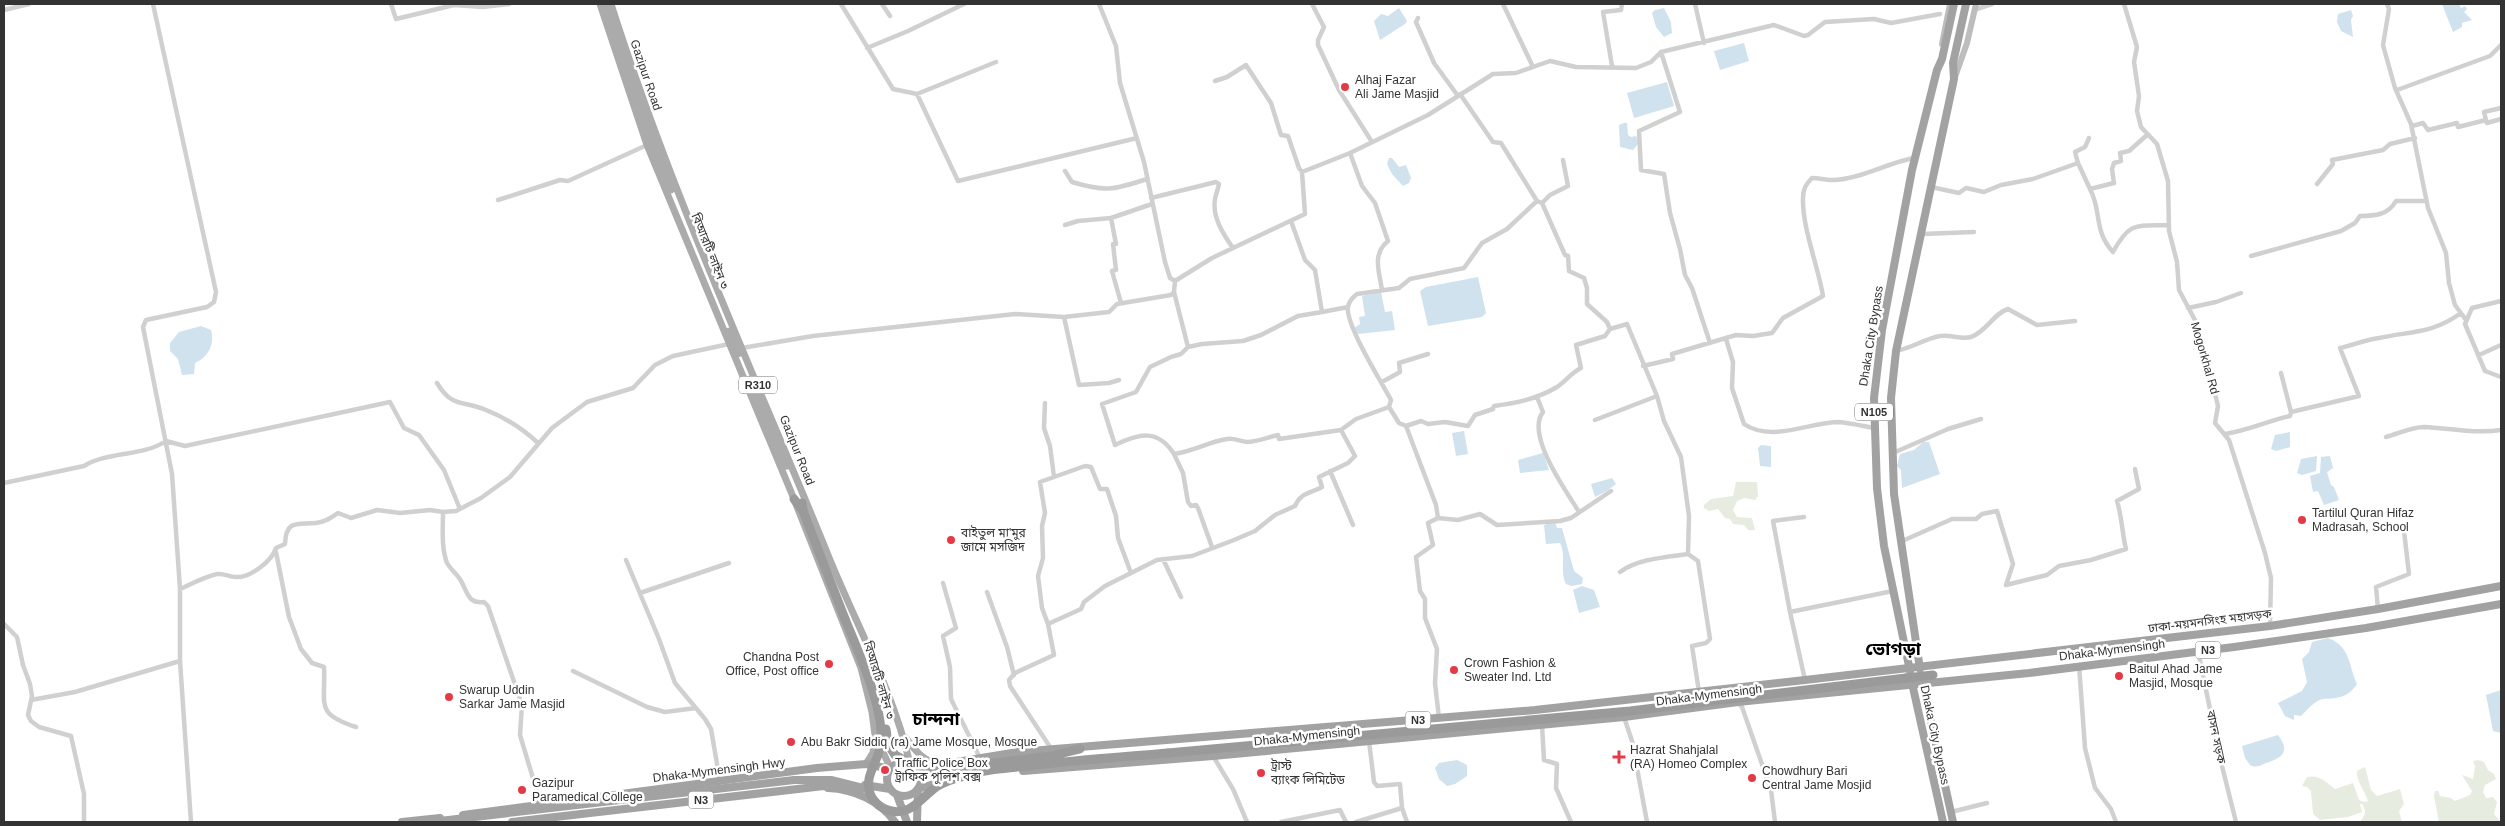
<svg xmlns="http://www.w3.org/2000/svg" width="2505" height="826" font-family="Helvetica,'Noto Sans Bengali',sans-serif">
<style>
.green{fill:#e6ecdf}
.water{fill:#cfe2ee}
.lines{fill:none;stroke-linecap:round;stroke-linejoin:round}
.minor{stroke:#d0d0d0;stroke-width:4.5}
.secondary{stroke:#bdbdbd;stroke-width:6}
.primary{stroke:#ababab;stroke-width:7}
.trunk{stroke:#a2a2a2;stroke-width:8}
.motorway{stroke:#9a9a9a;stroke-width:9}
.trunk-bridge{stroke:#a2a2a2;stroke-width:8}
.motorway-bridge{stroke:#9a9a9a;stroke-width:9}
.poi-dot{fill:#e63946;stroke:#fff;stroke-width:2}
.labels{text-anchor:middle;stroke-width:5;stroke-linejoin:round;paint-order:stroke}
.shield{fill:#fff;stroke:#707070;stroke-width:1}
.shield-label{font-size:11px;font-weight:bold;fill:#333}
.street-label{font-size:12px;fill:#333;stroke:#fff}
.poi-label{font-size:12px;fill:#333;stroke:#fff;text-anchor:start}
.district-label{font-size:18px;font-weight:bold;fill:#000;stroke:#fff}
</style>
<rect width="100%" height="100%" fill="#fff"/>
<path class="green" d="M1736 482H1757L1758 496 1755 500 1744 498 1737 501 1733 510 1737 517 1752 518 1755 530H1748L1744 525 1733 524 1730 519 1725 518 1718 509 1709 511 1704 508V505L1711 499 1733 496Z
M2478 760 2484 762 2488 770 2494 774 2496 779 2485 785 2483 792 2486 798 2493 797 2497 802 2494 814 2501 822H2439L2434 796 2435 791H2438L2440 796 2451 798 2455 801 2470 795 2472 791 2462 775 2473 779 2475 767 2473 761Z
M2365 767 2371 790 2377 796 2400 789 2404 804 2399 811 2402 822H2360C2365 815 2367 812 2362 804H2360L2362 812 2348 817 2320 820 2313 814 2311 791 2307 787 2302 786 2307 777C2319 774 2327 783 2335 789L2353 783 2359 800 2364 802 2368 801C2365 791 2356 781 2357 771Z"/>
<path class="water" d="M2442 4H2459L2461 8 2465 6 2467 9 2464 12 2472 20 2462 23V27L2453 32Z
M1399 8 1407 21 1405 24 1380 40 1374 21 1381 14 1388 16Z
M1664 8 1671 22 1672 33 1664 37 1656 27 1652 13 1655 10Z
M2351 10 2353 16 2351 20 2353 37 2341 31 2337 22 2338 14Z
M1744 43 1749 61 1720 70 1714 51Z
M1667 82 1674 106 1634 118 1627 93Z
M1624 123H1627L1628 135 1631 137 1636 136 1639 143 1633 150 1620 147 1619 125Z
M1389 158H1392L1399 167 1406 165 1411 178 1409 183 1403 186 1392 174 1387 164Z
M1478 277 1486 313 1482 317 1428 326 1420 291 1426 287Z
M1381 292 1385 312 1392 311 1395 330 1358 334 1354 328 1360 324 1359 317 1365 316 1362 296Z
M201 326 211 330C215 345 208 357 195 363L194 374 182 375 178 359 170 351V343L179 332Z
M1464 431 1468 454 1456 456 1452 433Z
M2290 432V447L2276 451 2271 449 2275 435Z
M1923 442H1929L1940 474 1902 488 1901 470 1897 466 1900 454 1914 450Z
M1761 445 1771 446V467L1760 466 1758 448Z
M1543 453 1549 470 1520 473 1518 460Z
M2317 456 2316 471 2302 475 2297 473 2301 459Z
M2330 456 2333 468 2327 472 2331 485 2334 487 2339 500 2324 505 2318 491 2313 492 2310 476 2320 473 2321 457Z
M1612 478 1616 484 1607 491 1595 497 1591 484Z
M1555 522 1557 528H1562L1574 571 1583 578 1582 584 1571 586 1566 584C1559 570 1567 557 1560 543L1546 544 1544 525Z
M1582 586 1594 590 1600 607 1579 613 1573 590Z
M2328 638C2351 647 2348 664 2357 684 2348 698 2338 698 2323 699 2315 700 2306 711 2301 716L2294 715V720L2285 716 2278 703 2302 691 2307 682 2302 659 2309 652 2312 642Z
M2501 690V733L2493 731 2486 695Z
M2278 735C2289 750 2285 756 2269 762 2262 764 2258 769 2250 765L2245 758 2242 746Z
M1457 760 1467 765V776L1455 784 1447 786 1439 779 1435 768 1439 763Z"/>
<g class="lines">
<path class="minor" d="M153 4 216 292 214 302 207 307 146 320 143 327 172 474 180 589V661L191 822
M391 4 396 19 454 5 483 7 509 4
M841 4 893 89 917 94 996 62
M882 4 890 16
M1099 4 1116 46 1120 83 1144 162 1165 262 1170 278 1175 281
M1312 4 1324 27 1318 40V45L1339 90 1372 142
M1503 4 1533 67
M1695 4 1704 43
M2124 4 2137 47 2134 62 2139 96 2137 111 2141 127 2157 144 2168 181 2169 231 2177 262 2179 290 2196 322 2211 377 2218 406 2215 423 2229 440 2265 553 2271 578 2270 626
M2387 4 2389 9 2383 45 2395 88 2411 124 2428 208 2446 253 2449 283 2455 305 2466 320
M4 10 29 4
M1974 10 1992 4
M1418 18 1416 22 1434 63 1458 96
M867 48 908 31 964 4
M1661 52 1680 112 1639 131 1641 170 1664 174 1670 213 1680 249 1685 275 1692 288 1710 343
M1612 66 1603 12 1621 10 1622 4
M1215 81 1227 77 1246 65 1271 103 1281 135 1288 136 1299 168 1302 172
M2397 90 2490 56 2501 45
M917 94 958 181 1137 138
M1460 94 1493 142 1501 143 1537 201 1542 203 1565 255 1568 256 1569 271 1584 278 1587 288V304L1607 322 1610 329
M2486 120 2484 112 2501 108
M2412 126 2423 123 2428 130 2457 123 2458 127 2486 120 2487 123 2501 119
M2078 163 2090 189 2114 183 2112 169 2114 163 2121 161 2120 153 2129 151 2147 135
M1065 171 1072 182C1105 192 1114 190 1147 179
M2317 184 2333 164 2332 160 2383 150 2390 144 2415 138
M1931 187 1959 193 1966 188 1984 192 2001 185 2033 179 2078 163 2075 152 2085 147 2089 138
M2090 189C2102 211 2093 230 2113 252 2130 221 2136 226 2169 225
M1151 198 1216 182 1219 184C1218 189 1216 194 1215 199 1212 217 1223 234 1233 248
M498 200 560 180 568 181 647 145
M1542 203 1550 195 1568 186 1563 160
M1111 218 1152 204
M1291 221 1305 260 1315 270 1322 312 1348 307
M1065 225 1078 221 1111 218 1116 244H1113L1116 270 1112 271 1121 303
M1922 234 1974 232
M2251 256 2341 231 2355 223 2360 216C2375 216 2388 215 2396 201H2426
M1382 290C1379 271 1372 254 1388 241L1375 203 1362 186 1350 153 1428 115 1493 74 1516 73 1550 61 1576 67 1636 68 1651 62 1661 52 1774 25 1804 36 1808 35 1825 22 1874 19 1891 23 1940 14
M1174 292 1188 347
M2501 301 2472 308 2465 324 2485 371 2501 377
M2188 308 2216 302 2241 293
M1322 312 1298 316 1261 335 1243 341 1202 344 1188 347 1181 354 1171 357 1150 367 1136 392 1102 404 1115 445C1140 433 1158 429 1174 454 1194 451 1208 442 1227 439 1235 438 1239 441 1247 442 1256 442 1269 437 1278 435L1279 439 1341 430 1356 419 1389 407
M1064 317 1079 385 1109 383 1119 380
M1726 339 1733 362 1732 388 1744 424C1772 443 1809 422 1839 422 1850 423 1863 426 1874 428
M742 348 813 336 1015 314 1064 317 1109 312 1117 304 1171 295 1174 292 1175 281 1212 258 1305 214 1302 172 1350 153
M1896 351C1912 348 1924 339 1940 336 1951 334 1960 340 1971 337 1986 332 1994 313 2008 309L2037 325 2075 321
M2479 355 2501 345
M1643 366 1673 359 1672 354 1736 335 1753 336 1772 333 1783 318 1823 296C1818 266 1802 227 1803 198 1803 189 1806 184 1812 178 1819 178 1825 180 1831 180 1855 181 1890 162 1914 158
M2281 373 2291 412 2359 396 2340 348C2353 345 2365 340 2379 338 2411 331 2432 334 2461 313
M1382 382 1400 372 1399 363 1428 354
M437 383C452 408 462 400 486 410 506 418 522 428 538 443
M1537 397 1543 412C1525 435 1567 492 1579 512
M1045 403 1044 428 1050 446 1054 477
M1595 420 1657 396
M1406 426 1421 421 1428 424 1445 422 1468 426 1475 415 1493 409 1494 406C1516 403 1537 399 1557 387 1566 381 1571 373 1581 368L1576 345 1605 336 1610 329 1627 324 1657 396 1664 421 1681 457 1689 516 1688 554 1698 561 1710 639 1706 643 1692 646 1699 692
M2225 434C2250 430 2267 421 2290 416L2291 412
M2386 437C2398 434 2411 427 2424 427 2448 428 2476 434 2501 430
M1893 453 1948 429 1981 419
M1174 454 1183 473 1188 502 1191 506 1196 505 1198 508 1212 547
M1330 471 1353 525
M4 483 84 466C108 451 142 457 166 441L185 446 390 402 404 428 419 435 444 470 460 509
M443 512C443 529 441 547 447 563 451 570 458 575 461 581 468 593 468 604 484 602L488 606 522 705 520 735 541 805
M1438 518 1458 520 1480 514 1497 525 1560 521 1571 518 1611 491
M1900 542 1952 519H1976L1982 514 1997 511 2013 564 2006 585 2047 575 2059 566 2091 560 2126 549C2122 533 2122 517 2117 501L2139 489 2135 469
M276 552 289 617 301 649 312 663 324 667C326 705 314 713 356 727
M1163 559 1181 597
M626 560 659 639 675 683 705 719 711 729 720 781
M1620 572C1637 559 1666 557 1688 554
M943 583 956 628 943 636 950 667 951 699 980 758
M180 589C191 584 204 577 217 574 224 573 229 577 236 577 250 578 272 561 276 548L285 544C286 519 297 525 316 523 325 522 331 518 338 513L351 518 377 510 400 513 430 510 443 512 456 511 481 498 510 477 552 428 587 402 633 388 655 365 673 356 729 344
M987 592 1007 647 1014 675
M640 593 729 563
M2378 609 2376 587 2409 574 2404 531
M1790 612 1773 521 1804 517
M4 624 17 637 23 665 30 684 32 696 28 715 31 721 39 727 71 736 84 794V822
M1048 624 1042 608 1038 576 1043 558 1042 526 1045 513 1040 482 1085 466 1091 467 1100 489H1107L1116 516 1118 538 1131 573
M2198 651 2220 758 2236 822
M2079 665 2085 748 2095 788 2111 809 2116 822
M573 671 647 707 665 712 696 708
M1805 680 1790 612 1893 591
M31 700 75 692 180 661
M1738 703 1742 707 1771 790 1775 822
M1624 717 1632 741 1647 822
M1439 718 1435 683 1437 649 1425 618V599L1420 591 1416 557 1433 545 1428 523 1438 518 1436 505 1406 426 1399 423 1389 407 1391 400C1381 381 1345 324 1348 307 1349 301 1353 297 1357 294L1399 288 1410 279 1464 268 1482 243 1507 229 1537 201
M1542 725 1544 760 1557 764 1556 788 1571 822
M1369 741 1374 782 1377 786 1400 784 1402 808 1407 822
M1052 750 1010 686 1009 680 1015 673 1054 655 1048 624 1081 609 1084 602 1105 586 1157 560 1192 556 1234 540 1255 531 1275 515 1295 506C1301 492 1310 494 1322 487L1319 477 1348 463 1355 456 1341 430
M1213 756 1233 789 1247 822
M1951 812 1987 803
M1281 822 1340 810 1346 822
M1356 822 1402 808"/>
<path class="secondary" d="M1942 44 1950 4
M1955 77 1967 43 1976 4"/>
<path class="primary" d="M600 4 647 145 794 499 861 668 872 712 875 735 873 753 866 764
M605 4 627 72 671 190
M611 4C670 190 752 369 826 550 854 621 893 689 910 764
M729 331 738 354
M754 391 787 466
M906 738C915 750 924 763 940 763
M879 744 891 769"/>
<path class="trunk" d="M1920 669 1894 494 1891 398 1896 351 1954 79 1953 63 1966 4
M1910 671 1884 546 1877 488 1874 398 1882 330 1912 170 1937 70 1942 59 1954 4
M1922 680 1953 822
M1912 683 1943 822
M887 779a17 17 0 1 1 34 0a17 17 0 1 1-34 0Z
M920 768 1018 752 1535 710 1805 680 2270 626 2378 609 2501 586
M1023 771 1213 756 1624 717 1738 702 2029 673 2234 647 2366 628 2501 604
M865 785 890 789
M828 788C854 789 880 801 895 822
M897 795 907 822
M463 815 817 768 866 764 891 769
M402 822 440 818
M512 822 841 784
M917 822 918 789 940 782"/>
<path class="motorway" d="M794 499 803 511
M802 503 803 511 845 619
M1168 753 1630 711 1906 678"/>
<path class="trunk-bridge" d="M431 822 794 780H831L867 789 871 795"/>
<path class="motorway-bridge" d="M845 619C858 651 884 708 881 742 880 761 862 776 871 796 875 803 881 808 888 810 909 818 921 798 936 787 944 782 952 779 961 777 982 770 1005 768 1028 766 1075 760 1121 757 1168 753
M1906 678 1933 675
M886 729 888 744 895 755 920 769 938 774 987 764 1051 756 1080 749"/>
</g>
<g class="poi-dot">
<circle cx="1345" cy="87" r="5"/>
<circle cx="2302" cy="520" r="5"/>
<circle cx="951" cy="540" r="5"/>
<circle cx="829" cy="664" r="5"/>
<circle cx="1454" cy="670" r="5"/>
<circle cx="2119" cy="676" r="5"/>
<circle cx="449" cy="697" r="5"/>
<circle cx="791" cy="742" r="5"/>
<path d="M1616.5 749.5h5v5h5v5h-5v5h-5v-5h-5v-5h5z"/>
<circle cx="885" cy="770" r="5"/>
<circle cx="1261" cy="773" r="5"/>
<circle cx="1752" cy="778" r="5"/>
<circle cx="522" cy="790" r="5"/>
</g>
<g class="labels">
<g class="shield">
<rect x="739" y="376.5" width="38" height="17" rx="4"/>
<rect x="1855" y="403.5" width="38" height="17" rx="4"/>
<rect x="2195.5" y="641.5" width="25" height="17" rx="4"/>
<rect x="1405.5" y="711.5" width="25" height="17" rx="4"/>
<rect x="688.5" y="791.5" width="25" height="17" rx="4"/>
</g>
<g class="shield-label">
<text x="758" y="389">R310</text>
<text x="1874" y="416">N105</text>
<text x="2208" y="654">N3</text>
<text x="1418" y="724">N3</text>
<text x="701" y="804">N3</text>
</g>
<g class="street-label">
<text transform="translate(646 75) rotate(71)" y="4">Gazipur Road</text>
<text transform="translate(710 251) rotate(68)" y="4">বিআরটি লাইন ৩</text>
<text transform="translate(1871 336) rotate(-81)" y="4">Dhaka City Bypass</text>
<text transform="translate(2205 358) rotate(74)" y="4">Mogorkhal Rd</text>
<text transform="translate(797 450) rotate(68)" y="4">Gazipur Road</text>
<text transform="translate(2210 621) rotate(-7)" y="4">ঢাকা-ময়মনসিংহ মহাসড়ক</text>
<text transform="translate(2112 650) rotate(-7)" y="4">Dhaka-Mymensingh</text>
<text transform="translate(879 680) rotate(73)" y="4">বিআরটি লাইন ৩</text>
<text transform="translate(1709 695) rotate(-7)" y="4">Dhaka-Mymensingh</text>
<text transform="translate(1935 735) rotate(78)" y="4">Dhaka City Bypass</text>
<text transform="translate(1307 736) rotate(-6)" y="4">Dhaka-Mymensingh</text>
<text transform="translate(2216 737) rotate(78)" y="4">বাসন সড়ক</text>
<text transform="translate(719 770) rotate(-7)" y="4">Dhaka-Mymensingh Hwy</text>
</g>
<g class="poi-label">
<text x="1355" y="84">Alhaj Fazar<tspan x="1355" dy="14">Ali Jame Masjid</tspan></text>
<text x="2312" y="517">Tartilul Quran Hifaz<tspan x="2312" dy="14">Madrasah, School</tspan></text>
<text x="961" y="537">বাইতুল মা'মুর<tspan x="961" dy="14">জামে মসজিদ</tspan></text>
<text x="819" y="661" text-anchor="end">Chandna Post<tspan x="819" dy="14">Office, Post office</tspan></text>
<text x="1464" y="667">Crown Fashion &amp;<tspan x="1464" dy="14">Sweater Ind. Ltd</tspan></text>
<text x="2129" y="673">Baitul Ahad Jame<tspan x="2129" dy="14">Masjid, Mosque</tspan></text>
<text x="459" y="694">Swarup Uddin<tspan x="459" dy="14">Sarkar Jame Masjid</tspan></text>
<text x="801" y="746">Abu Bakr Siddiq (ra) Jame Mosque, Mosque</text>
<text x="1630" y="754">Hazrat Shahjalal<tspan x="1630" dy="14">(RA) Homeo Complex</tspan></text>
<text x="895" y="767">Traffic Police Box<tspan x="895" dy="14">ট্রাফিক পুলিশ বক্স</tspan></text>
<text x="1271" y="770">ট্রাস্ট<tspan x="1271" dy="14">ব্যাংক লিমিটেড</tspan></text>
<text x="1762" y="775">Chowdhury Bari<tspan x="1762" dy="14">Central Jame Mosjid</tspan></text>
<text x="532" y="787">Gazipur<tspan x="532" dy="14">Paramedical College</tspan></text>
</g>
<g class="district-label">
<text x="1893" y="655">ভোগড়া</text>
<text x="936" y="725">চান্দনা</text>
</g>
</g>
<rect width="2505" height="826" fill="none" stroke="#333333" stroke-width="10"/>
</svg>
